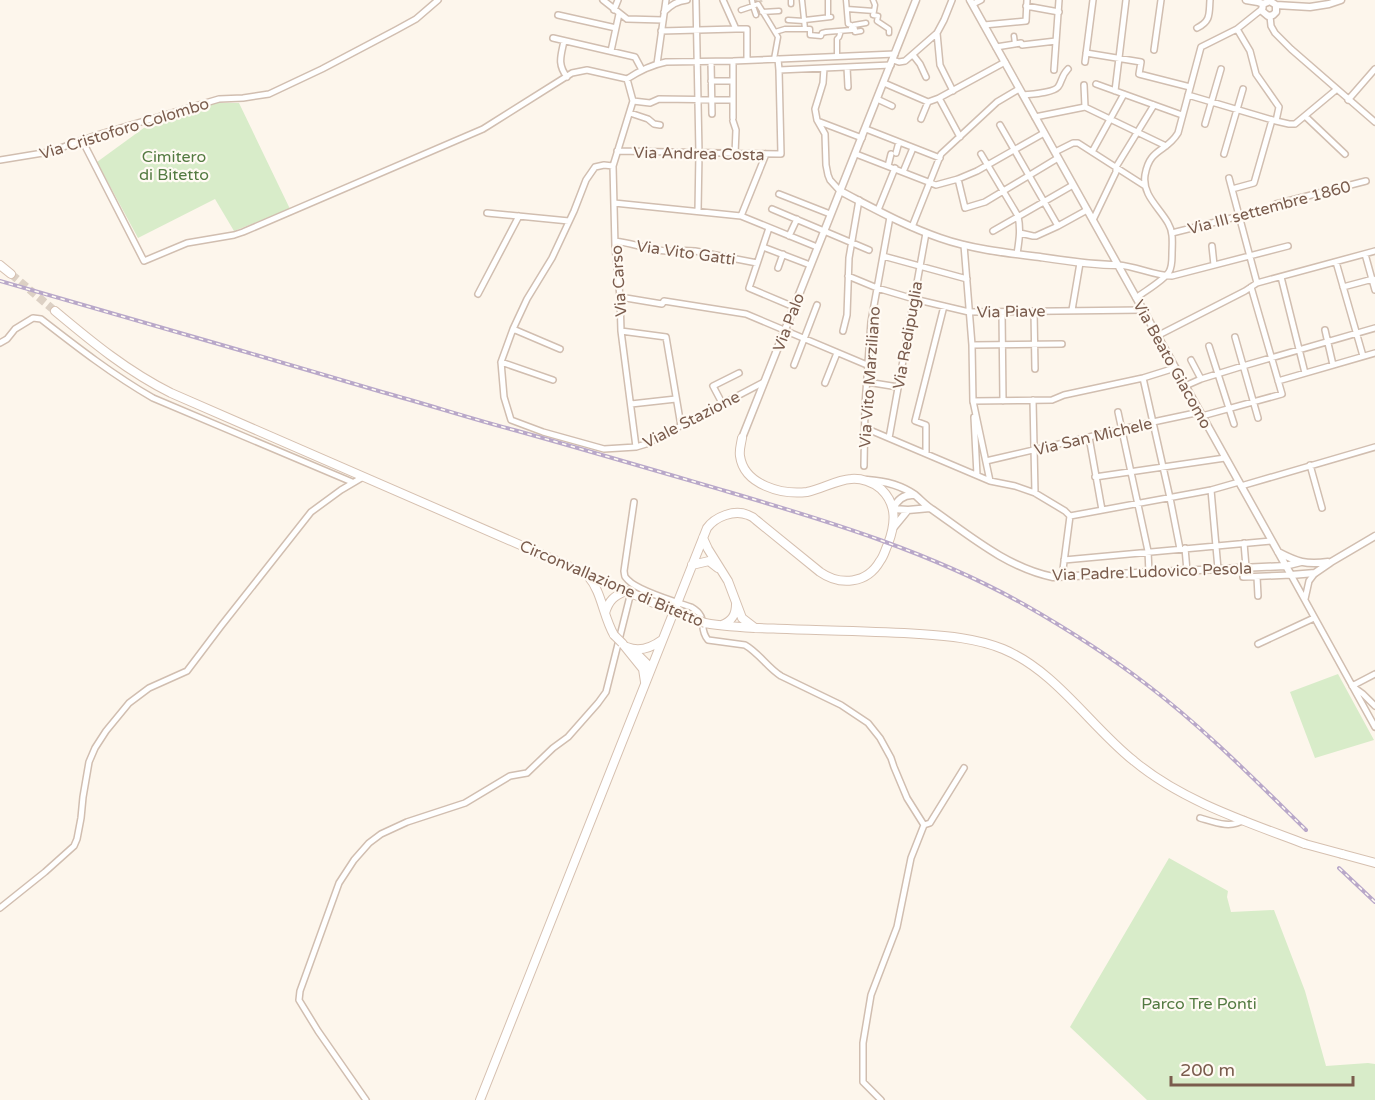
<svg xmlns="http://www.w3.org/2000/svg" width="1375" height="1100" font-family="'Varela Round',sans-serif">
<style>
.green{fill:#d8ecc9}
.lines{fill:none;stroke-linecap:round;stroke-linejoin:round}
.pedestrian-tunnel{stroke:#dcd0c4;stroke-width:4;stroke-dasharray:4 2;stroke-linecap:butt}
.secondary-tunnel{stroke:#dcd0c4;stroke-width:8;stroke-dasharray:8 4;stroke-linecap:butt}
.pedestrian-casing{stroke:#d1beb0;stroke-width:7}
.minor-casing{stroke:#d1beb0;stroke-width:8}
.tertiary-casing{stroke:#d1beb0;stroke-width:9}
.secondary-casing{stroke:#d6c0b0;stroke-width:10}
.pedestrian{stroke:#fff;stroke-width:4}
.minor{stroke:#fff;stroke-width:5}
.tertiary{stroke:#fff;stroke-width:6}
.secondary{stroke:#fff;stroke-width:8}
.rail-casing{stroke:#b9a8c9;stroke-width:4}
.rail{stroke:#fffaf3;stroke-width:1.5;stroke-dasharray:4.5;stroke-linecap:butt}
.secondary-bridge-casing{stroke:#d6c0b0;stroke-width:10;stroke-linecap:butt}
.secondary-bridge{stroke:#fff;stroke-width:8}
.labels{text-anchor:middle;stroke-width:4.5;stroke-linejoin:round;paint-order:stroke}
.street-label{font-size:16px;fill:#7a5c4d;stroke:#fffaf3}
.park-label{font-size:16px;fill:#537a41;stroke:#fffaf3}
</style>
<rect width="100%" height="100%" fill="#fdf6ec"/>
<path class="green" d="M215 103H239L290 209 234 231 215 199 138 238 97 162 152 122Z
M1338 674 1374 740 1315 758 1290 692Z
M1169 858 1228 891 1227 897 1231 912 1274 910 1305 991 1326 1066 1368 1063 1375 1064V1100H1147L1070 1027Z"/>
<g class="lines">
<path class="pedestrian-tunnel" d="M754 3 762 0"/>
<path class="secondary-tunnel" d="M11 274 55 311"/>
<defs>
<path id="pedestrian" d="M752 0 753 6 758 4 778 37 774 59
M791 0V4
M802 0 805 29
M847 9 874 11 875 5 873 0
M741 10 753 6 756 15
M874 11 873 15 878 16 877 21 889 29V33
M762 12 779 11
M828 17V0
M788 20 804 21
M805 20 831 17
M851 30H855L854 25 866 23
M855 30V32L861 31
M775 32 785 29H810V35L821 36 822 33 826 32 851 30V25L848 24 846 0
M1014 36 1015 44
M837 56V39L839 37 841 31"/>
<path id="minor" d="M603 0 627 19 663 20
M696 0 699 153 698 211
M723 0 736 29H747V60
M973 4 981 0
M1026 6 1059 12
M614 10 618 0
M664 12C671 5 677 1 687 0
M558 15 616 28
M1270 16 1271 26 1275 33 1291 49 1375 122
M984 25 1026 21 1027 0
M1197 28C1211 21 1209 14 1210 0
M1237 29 1250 51 1256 74 1279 107 1276 121
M661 31 736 29
M937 33 940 65 953 91
M553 38 635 57 642 70
M564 41C561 56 557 64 567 77
M996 47 1021 43 1022 45 1056 41
M1154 50 1161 0
M611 51 619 14
M1086 53 1141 62 1139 74 1190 87
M913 55 920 64 926 77
M778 59 779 70 891 65
M893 60 899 62 905 61 937 33 944 20 952 0
M733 61V118
M711 62 712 114
M1085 62 1093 0
M657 64 666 0
M847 67 848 87
M824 68 823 83 815 109 817 120 825 134 826 165 828 175 830 180 840 191
M1054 70 1059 0
M627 79 633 101 613 166 604 165 595 167 586 180 574 211 552 258 527 299 513 329 501 362 504 397 511 420 543 432 604 449 636 447 646 444 764 382
M711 81H733
M884 83 928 102
M1096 84 1182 115
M1084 85 1085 107
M1115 91 1126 0
M1023 95C1031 94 1053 93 1058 87 1062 82 1061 76 1068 69
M1188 95 1276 121 1289 124H1295L1337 89
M939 98 960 137
M877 99 892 106
M1348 100 1375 69
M633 101 650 103 659 99 733 100
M928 102 939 98 1005 62
M1085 107 1166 146
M630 113 648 119 654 124 660 125
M1305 116 1345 154
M1035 117 1085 107
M921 119 928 102
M733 121 736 130 735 154
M820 122 862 138
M1205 124 1221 69
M1000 125 1058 226
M866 129 940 158
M82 140 144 261 187 243 234 235 243 232 483 129 572 73 587 70 627 79C639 71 651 65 666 62L733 61 895 54
M617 151 781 154 779 70
M1055 152 1073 143H1078L1145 186
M1092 152 1124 94
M896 153 899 142
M856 154 936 185 958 179 977 171 1044 133
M981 154 1018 216C1021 230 1019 241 1017 254
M1224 154 1243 89
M0 160 49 152 97 135 219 99 243 98 269 94 322 69 396 30 416 19 438 0
M613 166 615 246 620 297 621 331 666 337 681 426
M888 166 891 154
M903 172 913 148
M1229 178 1257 283
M958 179 965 208 985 202 1058 158
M1232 189 1254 183 1272 120
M779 194 830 214
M614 203 741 216 817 247
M772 209 869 250
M878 210 895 168
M487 213 569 221
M741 216 766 154
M1093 220 1116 172V167L1154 105
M912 227 941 154 997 102 1019 89
M769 228 749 288 794 307
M993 231 1073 185
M1020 233 1033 236H1036L1058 226 1087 210
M1172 233 1272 208 1276 204 1366 181
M789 236 797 219
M615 241C632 243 649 250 666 251 676 251 685 250 695 251L757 263
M964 245 972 345 973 402
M1212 246 1214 265
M763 247 810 265
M1365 254 1375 290
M883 256 967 279
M1336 262 1363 356
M1118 265C1136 266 1154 276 1172 276L1288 246
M778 268 783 254
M848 276 877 288 914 299 969 312 1143 310
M1281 277 1305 373
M1343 287 1373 279
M478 294 519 216
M620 297 662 304 664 301 746 314 867 365
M1136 298C1145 291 1163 281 1169 272 1172 267 1172 261 1172 255 1172 244 1174 233 1168 223 1159 207 1142 195 1145 175 1150 147 1166 153 1178 133L1201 47 1237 29 1262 9
M1072 310 1080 263
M1034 311 1035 369
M1002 312 1003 401
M513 329 560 349
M1325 330 1333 365
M621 331 636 447
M843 331 847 315 849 258 859 200
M1157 336 1245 291 1257 283 1375 251
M1235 337 1258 418
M0 343 7 339 15 329 33 318 41 319C77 347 113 375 153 398L352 482
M972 345 1062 344
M1209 346 1234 424
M1191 360 1201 379
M501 362 553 380
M794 365 817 305
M1143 378 1170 498 1180 549
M1278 381 1375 353
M867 382 898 387
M825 383 837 353
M1185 386 1201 379 1243 366 1375 328
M1033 400 1035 493
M722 403 713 386 739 373
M631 404 676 399
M1118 412 1148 551 1149 573
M1202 416 1282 394 1251 287
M974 417 977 475
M865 428 990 481 1015 486 1035 493 1065 511 1070 516
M1089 437 1102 510
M889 438 926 233
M926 453V425L915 421 944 306
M986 461 1153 422 1200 412
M1310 465 1322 508
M864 466 865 405 871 322 890 217
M1095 477 1225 458
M990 481 973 401 1052 400 1064 395 1143 378 1175 368
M1241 486 1375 447
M1211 490 1218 569
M634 502 624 571C625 577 624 576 628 580 638 591 676 602 691 607 710 618 697 627 708 640L745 645C759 653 768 668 781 676L841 705 868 723 880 738 891 758 894 767 907 798 924 825 911 858 897 927 871 995 863 1043V1082L881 1100
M1070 516 1211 490 1239 482
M1244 543 1246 567
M1185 548 1187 571
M1064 560 1271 541
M1062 577 1070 516
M1243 577 1291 575 1375 727
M1257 577 1258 596
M1305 599 1309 581 1315 573
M1258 644 1314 618
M1375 674 1352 686 1363 694 1375 706
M1200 818C1214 822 1230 829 1244 820
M924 825 930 823 964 768
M0 908 45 872 74 846 77 839 81 818 83 797 89 762 95 748 106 731 129 703 149 688 187 671 221 626 311 512 341 490 363 477
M366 1100 318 1031 299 1000 300 991 339 883 354 860 369 843 381 834 407 822 465 803 510 776 527 773 553 748 568 737 598 703 606 692 631 592"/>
<path id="tertiary" d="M970 0 1291 575 1315 573 1331 562 1375 536
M1246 0 1258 2 1263 4
M1263 4 1270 1 1276 5 1310 7 1329 4 1341 0
M1263 4 1262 11 1268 16 1273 15 1276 12V5
M840 191C873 208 905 226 940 238 971 249 1007 253 1040 257 1066 261 1091 265 1118 265
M742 438 916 0
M867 480C884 481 901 485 915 495 921 500 926 506 933 510 970 536 1008 568 1053 577L1285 566 1301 562
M908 510 893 509C897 500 903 494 914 495
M894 527 908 510 930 508
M1278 552C1297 562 1306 565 1328 562"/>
<path id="secondary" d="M0 265 11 274
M55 311C92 342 127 371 171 393L626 591
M703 538 708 549 728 581 742 618 755 628
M692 565 709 561 718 568
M588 576C602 592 603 616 614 635
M633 594 665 608
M605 613C609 600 614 596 626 591
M705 623C732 628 759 628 787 629 831 631 875 631 919 634 947 636 976 638 1003 649 1056 671 1090 726 1134 761 1182 801 1247 822 1305 844
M722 625C732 621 736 615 736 604
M622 643 643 669 645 682
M627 647C639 652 651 648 662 640
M633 650 651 668
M1342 854 1375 863
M480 1100 707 528C715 517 734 509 748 515 751 516 754 518 756 520L820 572C840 586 867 584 880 561 884 556 885 550 888 544 895 525 898 505 881 489 873 482 861 478 851 479 836 480 822 489 807 492 782 495 744 485 740 456 739 450 741 444 742 438"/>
</defs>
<use href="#pedestrian" class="pedestrian-casing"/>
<use href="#minor" class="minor-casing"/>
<use href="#tertiary" class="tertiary-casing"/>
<use href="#secondary" class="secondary-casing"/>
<use href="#pedestrian" class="pedestrian"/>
<use href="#minor" class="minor"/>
<use href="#tertiary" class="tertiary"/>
<use href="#secondary" class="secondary"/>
<defs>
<path id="rail" d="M0 281C127 318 255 354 382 392 426 404 469 418 514 430 586 450 657 471 729 492 831 522 933 553 1025 605 1067 629 1108 655 1146 684 1204 728 1255 780 1306 830
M1339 868 1375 902"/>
</defs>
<use href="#rail" class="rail-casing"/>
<use href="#rail" class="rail"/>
<defs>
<path id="secondary-bridge" d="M626 591 633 594
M665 608 705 623
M614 635 622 643
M1305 844 1342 854"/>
</defs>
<use href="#secondary-bridge" class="secondary-bridge-casing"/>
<use href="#secondary-bridge" class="secondary-bridge"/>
</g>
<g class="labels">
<g class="street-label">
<text transform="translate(124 128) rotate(-17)" y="6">Via Cristoforo Colombo</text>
<text transform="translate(699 153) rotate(1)" y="6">Via Andrea Costa</text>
<text transform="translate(1269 207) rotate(-15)" y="6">Via III settembre 1860</text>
<text transform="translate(686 252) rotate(8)" y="6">Via Vito Gatti</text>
<text transform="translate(618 281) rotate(-94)" y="6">Via Carso</text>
<text transform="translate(1011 311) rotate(-1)" y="6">Via Piave</text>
<text transform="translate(788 322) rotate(-69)" y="6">Via Palo</text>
<text transform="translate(907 335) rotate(-80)" y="6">Via Redipuglia</text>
<text transform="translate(1173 364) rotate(61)" y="6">Via Beato Giacomo</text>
<text transform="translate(869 377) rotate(-86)" y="6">Via Vito Marziliano</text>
<text transform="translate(691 419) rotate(-27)" y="6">Viale Stazione</text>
<text transform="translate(1093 436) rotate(-13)" y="6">Via San Michele</text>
<text transform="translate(1152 571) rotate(-2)" y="6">Via Padre Ludovico Pesola</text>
<text transform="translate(612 583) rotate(23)" y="6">Circonvallazione di Bitetto</text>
</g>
<g class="park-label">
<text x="174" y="162">Cimitero<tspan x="174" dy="18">di Bitetto</tspan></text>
<text x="1199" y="1009">Parco Tre Ponti</text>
</g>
</g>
<path d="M1171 1076v9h182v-9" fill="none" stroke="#7a5c4d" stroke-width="3"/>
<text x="1180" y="1076" font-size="18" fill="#7a5c4d" stroke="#fffaf3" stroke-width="4.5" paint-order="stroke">200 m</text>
</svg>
